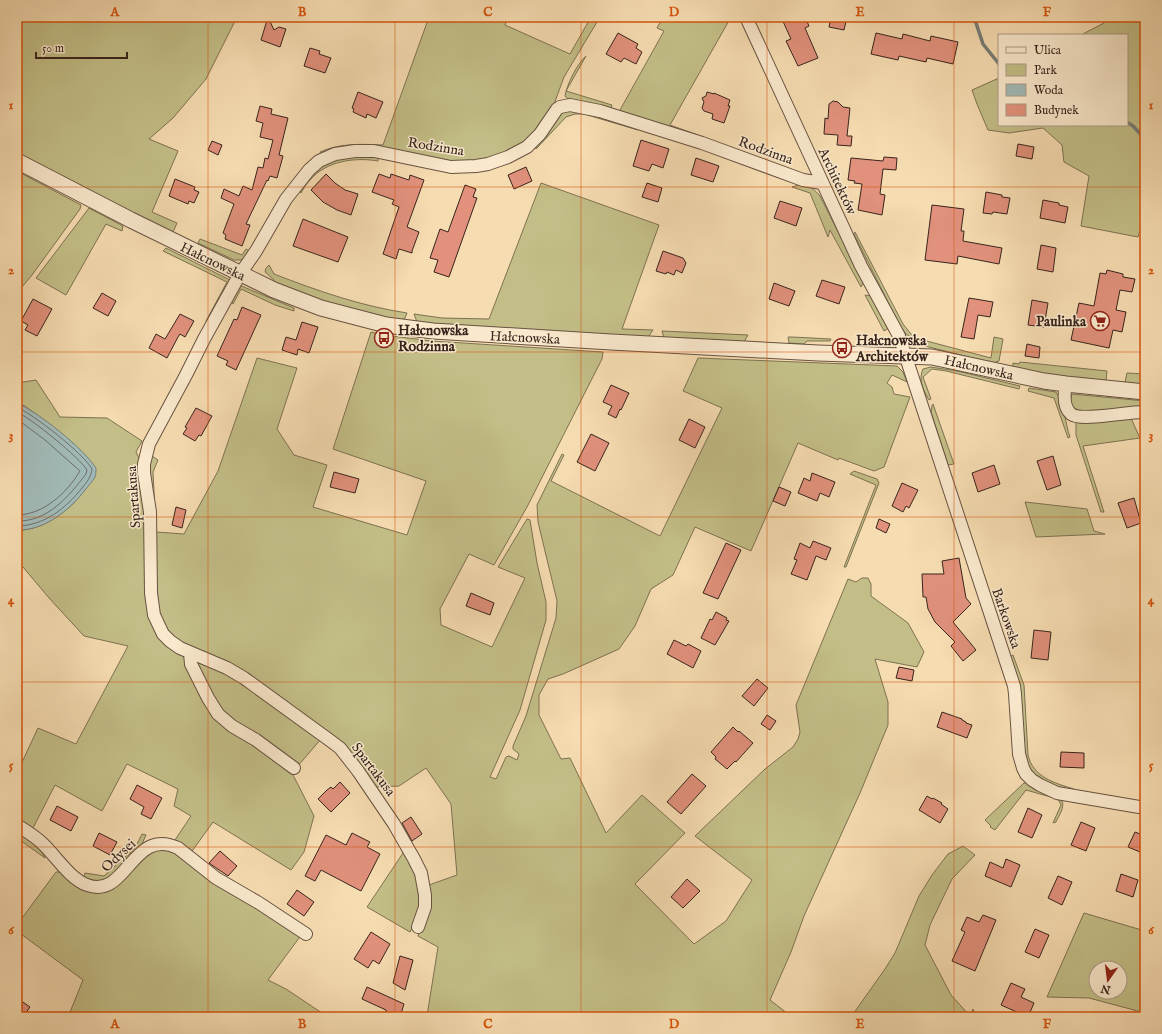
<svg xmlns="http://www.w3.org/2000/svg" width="1162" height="1034" font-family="'IM FELL English',serif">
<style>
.green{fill:#c3be87;stroke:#7e7152;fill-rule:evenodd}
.water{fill:#a1b9b6;stroke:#777d78}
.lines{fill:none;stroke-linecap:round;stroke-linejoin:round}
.shore{stroke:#6c6e69;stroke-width:1}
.stream{stroke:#777d78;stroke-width:3.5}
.building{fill:#e1917c;stroke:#38241c}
.minor-casing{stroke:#685241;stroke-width:14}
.tertiary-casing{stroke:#685241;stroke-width:17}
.minor{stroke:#f9e8cc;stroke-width:12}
.tertiary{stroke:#f9e8cc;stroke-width:15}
.grid{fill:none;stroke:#d6540e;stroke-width:1;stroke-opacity:0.55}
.labels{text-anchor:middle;stroke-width:3;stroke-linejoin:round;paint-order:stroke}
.street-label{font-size:14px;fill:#38241c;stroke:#f9e8cc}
.poi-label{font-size:14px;font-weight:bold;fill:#38241c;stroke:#f9e8cc;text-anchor:start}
.neatline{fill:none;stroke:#d6540e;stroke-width:1.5}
.grid-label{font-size:13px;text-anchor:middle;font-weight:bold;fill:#d6540e}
</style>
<rect width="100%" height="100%" fill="#f6dcb1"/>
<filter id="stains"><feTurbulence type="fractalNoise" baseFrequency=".005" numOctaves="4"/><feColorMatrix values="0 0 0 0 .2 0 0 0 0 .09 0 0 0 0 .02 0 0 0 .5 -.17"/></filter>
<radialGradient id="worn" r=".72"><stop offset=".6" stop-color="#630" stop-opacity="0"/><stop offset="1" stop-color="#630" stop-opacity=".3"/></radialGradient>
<path class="green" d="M17 17H237L206 79 173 118 149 139 178 151 152 212 177 223 173 232 171 233 17 154Z
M429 17H508L505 25 570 54 591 17H600L564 77 553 107 546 119 522 146 491 159 454 163 397 152 322 157 320 152C340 143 361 144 383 145Z
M663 17H731L670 125 698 135 695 138 622 114 620 110 664 31 657 28Z
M1104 17H1145V216L1138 237 1081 226 1089 176 1064 162 1062 145 1043 128 1009 133 988 130 977 104 972 90 999 78V125H1127V35H1081L1104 23Z
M586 56 566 91 612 105 610 110 568 99 565 96C567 84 577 64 586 56Z
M576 110 638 126V130L584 114H575L566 117 536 149 535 145 562 112Z
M345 155 378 156V161C355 157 326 161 310 180 306 184 304 188 301 193L300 190 317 168Z
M17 171 81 205 80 209 32 275 17 293Z
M541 183 659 225 622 329 653 330 648 337 432 325 417 322 414 314 442 318 489 319Z
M802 184C810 186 814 189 820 196L861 277 863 283 861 287 830 230 828 237 810 193 792 187Z
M89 208 123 226 122 231 106 224 66 295 36 278Z
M855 232 903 324 911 334 919 339 991 358 994 337 1003 339 999 361 993 363 921 345 906 334 899 324 854 234Z
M200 239 242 255 246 249 251 252 241 260H234L198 243Z
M166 248 230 280 210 320 206 321 227 282 163 251Z
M269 265 274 274C318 291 361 306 407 313L405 318 401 320 381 317 330 304 273 282 274 280 265 272 266 268Z
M239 285 294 308V311L275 305 241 289 233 304 230 299Z
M865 295 871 296 889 328 884 331Z
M662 331 748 335 744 342 664 338Z
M371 332 384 335 432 341 603 352 602 359 527 507 494 565 469 554 440 609 441 625 492 647 525 578 498 567 527 519 530 520 537 563 546 602V620L520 710 490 777 496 779 506 757 509 756 517 760 519 754 513 749V746L526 716 556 618 557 601 538 522 537 505 562 454 564 455 551 481 660 536 722 408 683 391 698 358 897 366 903 372 907 382 892 375 887 383 892 387 894 394 910 397 884 467 874 471 839 458 838 460 798 443 751 551 695 527 673 575 651 589 635 626 619 649 563 674 548 679 539 695V715L561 759 570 758 606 833 642 795 685 833 635 884 694 944 726 921 752 880 695 836 765 769 793 747 798 739 800 732 796 705 848 579 856 582 862 578H868L871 584V596L908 623 924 652 917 667 875 659 888 702V725L860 793 804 916 791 952 770 1000 792 1017H414L416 1014 427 1016 438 947 418 936 428 909 429 885 457 875 451 804 426 768 399 786 373 787 342 747 172 639 157 614 149 486 150 456H152L158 460 153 472 156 532 184 534 218 471 257 358 297 368 277 429 294 455 327 465 313 507 407 535 426 481 333 449Z
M788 337H792L831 339 830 341H807L804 344 789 343Z
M1020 362 1107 371 1106 380 1104 381 1069 379 1013 368V363L1019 364Z
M931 367 957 371 1020 386 1019 389 946 371 932 369 923 377 931 399 929 400C923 390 918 380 923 369Z
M1127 373 1145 374V386L1126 384 1125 382Z
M36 380 60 417 107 418 142 441 136 452 142 464 152 615 186 660 205 699 292 773 314 816 304 852 291 870 213 822 190 854 173 843 191 816 174 806 178 789 127 764 102 811 55 785 32 830 17 821V773L38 728 76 744 128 646 84 636 49 598 23 567 17 566V530C39 531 59 516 75 502L73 443 25 406 17 403V383Z
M1029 388 1056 392C1065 406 1065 423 1070 437L1068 438 1054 398 1028 391Z
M1072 394 1145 401V408L1084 412C1076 410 1072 408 1070 399Z
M933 404 954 464 948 465 931 412 932 406Z
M1130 416 1140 438 1083 446 1104 512H1101L1076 435V422L1081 423Z
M854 471 877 479 879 483 846 567H844L876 485 850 474Z
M1025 502 1087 509 1094 531 1105 534 1036 537Z
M1013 655 1024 685 1028 755C1033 777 1054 783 1074 789L1073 793C1053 788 1035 780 1025 761L1009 657Z
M196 660 214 664 321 739 297 767 219 712Z
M1024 783H1027L1060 798C1067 805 1059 815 1056 822L1053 823 1061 805 1058 799 1026 790 995 830 990 827 991 826 985 820Z
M17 829 40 848 45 858 17 838Z
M142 834 146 835 141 846 120 871 100 883 84 879V876L85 873 104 876 135 848Z
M963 846 975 855 952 879 930 925 925 945 951 995 970 1016 973 1009 977 1017H851L885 969 895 953 919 896 932 875 948 854Z
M166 847 302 934 268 980 286 989 328 1017H68L83 980 17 931V925L56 872H62L92 890 142 855Z
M405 850 420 882 419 912 410 932 367 907Z
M1084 913 1145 931V1013L1089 998 1047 997ZM1096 968H1120V992H1096Z"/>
<path class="water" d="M17 403C38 412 83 448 96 468 96 470 96 474 95 477 93 481 88 486 85 490 70 510 44 531 17 530Z"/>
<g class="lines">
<path class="shore" d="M17 407C33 414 84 454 92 469 91 477 87 482 82 488 66 508 44 526 17 526
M17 412C31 418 80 458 87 470L86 474C69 496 48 522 17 521
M17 419 45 440 80 471C67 493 43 515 17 515"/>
<path class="stream" d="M974 17 983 44 999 64
M1127 122 1133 126 1145 139"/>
</g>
<path class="building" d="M268 17 274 30 279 27 286 29 280 47 261 40Z
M781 17H805L809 26 805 28 818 58 798 66 786 41 791 39Z
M831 17H847L844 30 829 27Z
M618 33 638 44 636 48 642 52 636 64 624 58 621 62 606 54Z
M876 33 902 39 903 34 930 41 931 36 958 42 953 64 927 58 926 62 899 56 898 60 871 54Z
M310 48 320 51 319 54 331 58 325 73 304 66Z
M358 92 383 102 376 118 367 114 366 118 353 112 354 109 352 108Z
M707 92 714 94V93L730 100 728 106H730L724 123 712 119 713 114 704 111 702 108 704 102 702 98 706 96Z
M833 101 838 102 843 107 850 108 847 136H852L851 146 837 145 838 135 824 134 825 118 828 119 829 104Z
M260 106 272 109 271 114 288 118 279 155 283 156 277 178 270 176 268 181 267 180 246 224 250 225 242 246 225 239 226 235 223 233 234 204 221 198 224 189 239 196 243 186 252 190 258 167 263 168 265 158 268 159 273 140 260 137 263 123 256 121Z
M641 140 669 149 663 168 652 164 649 171 633 166Z
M212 141 222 145 218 155 208 150Z
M1018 144 1034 147 1032 159 1016 156Z
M884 157 897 158 896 170 883 169 880 194 885 195 882 215 858 210 862 184 854 183 855 181 848 180 851 158 883 161Z
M696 158 719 166 713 182 691 175Z
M526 167 532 181 514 189 508 175Z
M326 174 335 183 345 190 358 194 351 215 337 210 323 202 311 190Z
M379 174 390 178 391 174 409 180 410 175 424 180 407 227 419 232 412 251V253L399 249 396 259 383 254 399 207 392 204 394 200 372 192Z
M175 179 195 187 194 190 199 192 194 203 189 201 188 204 169 196Z
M647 183 662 188 658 202 642 197Z
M465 185 476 189 473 197 477 198 449 277 434 272 438 260 430 258 440 229 448 232Z
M986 192 1002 195V197L1010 198 1007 214 993 212 992 214 983 213Z
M1043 200 1059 203V205L1068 207 1065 223 1040 218Z
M780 201 802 208 796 226 774 218Z
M932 205 964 209 961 231H964L963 241 1002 248 999 264 958 256 957 264 925 260Z
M303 219 348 237 338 262 293 246Z
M1041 245 1056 248 1053 272 1037 269Z
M663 251 683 258 686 263 682 273 676 270 674 275 667 272 666 274 656 271Z
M1107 270 1123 274V277L1135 279 1132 292 1120 290 1116 310 1126 312 1122 332 1113 330 1109 348 1071 340 1079 303 1094 306 1100 273 1106 274Z
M822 280 845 287 839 304 816 296Z
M774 283 795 291 789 306 769 299Z
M102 293 116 301 108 316 93 308Z
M969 298 993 302 990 317 978 315 974 339 961 337Z
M33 299 52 309 37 336 25 330 28 325 21 321Z
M1032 300 1048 303 1044 327 1028 325Z
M242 307 261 315 236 370 226 365 228 361 217 356 234 319 237 320Z
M180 314 194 321 185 337 180 334 178 337 167 358 149 348 156 334 165 339Z
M302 322 318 327 309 353 298 349 297 355 282 350 286 337 296 340Z
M1027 344 1040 347 1039 358 1025 356Z
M611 385 629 393 621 410 620 409 616 418 608 414 612 406 603 402Z
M196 408 212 416 201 436 199 435 195 441 183 434 187 428 185 427Z
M689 419 705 427 695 448 679 440Z
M591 434 609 443 595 471 577 462Z
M1053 456 1061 485 1047 490 1037 461Z
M994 465 1000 484 978 492 972 473Z
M334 472 359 479 355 493 330 487Z
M812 473 835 482 829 497 820 493 817 501 798 493 804 478 810 481Z
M902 483 918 490 909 508 906 506 903 512 892 506Z
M779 487 791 492 785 506 773 501Z
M1134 498 1141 523 1127 528 1118 503Z
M176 507 186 510 182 528 172 525Z
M879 519 890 524 886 533 876 528Z
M813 541 831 548 826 560 816 556 807 580 791 574 797 560 794 559 800 543 810 548Z
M726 543 741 550 718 599 703 593Z
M959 558 966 598 971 604 953 622 976 650 963 661 951 646 955 642 935 622 928 609 926 597H923L922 574H944L942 561Z
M471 593 494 603 490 615 466 606Z
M716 612 727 618 726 620 729 621 715 645 701 638 710 619 712 620Z
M1034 630 1051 632 1048 660 1031 658Z
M674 640 686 646 688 644 701 651 693 668 667 654Z
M899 667 914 670 912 681 896 678Z
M757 679 768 688 754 706 742 696Z
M942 712 962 719V720L966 722V723L972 725 967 738 937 727Z
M767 715 776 721 770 730 761 724Z
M733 727 738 732 739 731 753 743 736 762 735 761 727 769 715 759 716 757 711 752Z
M1061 752 1084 753V768L1060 767Z
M692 774 706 786 681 814 667 802Z
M340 782 350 793 331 812 318 799 327 790 331 787 333 789Z
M137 785 162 798 151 819 141 814 144 807 130 799Z
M927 796 932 799 933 798 942 803 941 804 948 809 940 823 919 810Z
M57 806 78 817 71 831 50 820Z
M1028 808 1042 815 1032 838 1018 832Z
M411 817 422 834 412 841 402 823Z
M1081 822 1095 828 1086 851 1071 845Z
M1135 832 1145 836V854L1128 847Z
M99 833 117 842 110 855 93 846Z
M352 833 370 842 367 847 380 854 361 891 321 870 315 881 305 876 326 835 346 845Z
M220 851 237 866 228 876 209 863Z
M1006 859 1020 865 1011 887 985 876 990 862 1003 868Z
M1121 874 1138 880 1133 897 1116 891Z
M1058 876 1072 882 1062 905 1048 898Z
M687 879 700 891 683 908 671 897Z
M297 890 314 902 304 916 287 904Z
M983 915 996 920 975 971 952 961 965 932 961 930 967 917 979 922Z
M1035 929 1049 935 1039 958 1025 952Z
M371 932 390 944 379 964 373 960 368 968 354 959Z
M400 956 413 960 405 990 393 983Z
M1011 983 1025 989 1021 997 1034 1003 1028 1017 1001 1005Z
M367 987 404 1004 400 1017H386L387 1012H386V1010L362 999Z
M17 998 30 1007 23 1017H17Z"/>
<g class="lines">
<defs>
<path id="minor" d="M746 17 861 266 899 336 1014 686 1015 694 1019 754 1023 768 1026 774 1032 780 1040 785 1057 793 1145 808
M1066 384C1064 394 1063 407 1071 414 1081 422 1130 411 1145 412
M190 653 191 664 208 698 218 714 232 726 256 740 294 768
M17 825C26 831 35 836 42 843 56 856 69 878 87 885 127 900 132 826 178 848L216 878 259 903 306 934
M418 927 425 907V895L421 873 414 859 394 824 358 771 340 748 328 739 244 678 227 668 180 648 170 641 163 634 154 615 151 593 150 512 144 473V464L149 444 186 375 204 339 240 274 256 251 286 199 309 170 319 161 335 154 355 151H374L451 167 476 166 488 164 508 157 527 147 540 134 557 109 560 107 570 105 600 111 702 143 803 180 822 183"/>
<path id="tertiary" d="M17 161 131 220 274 290 321 308 386 325 433 331 611 342 818 353 932 357 1044 381 1066 384 1145 392"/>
</defs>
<use href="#minor" class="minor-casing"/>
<use href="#tertiary" class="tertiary-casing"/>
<use href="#minor" class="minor"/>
<use href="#tertiary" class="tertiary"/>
</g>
<path class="grid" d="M208 17V1017M395 17V1017M581 17V1017M767 17V1017M954 17V1017M17 187H1145M17 352H1145M17 517H1145M17 682H1145M17 847H1145"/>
<defs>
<symbol id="supermarket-ring" viewBox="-11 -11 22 22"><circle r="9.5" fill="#f9e8cc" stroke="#8f2418" stroke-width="1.5"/><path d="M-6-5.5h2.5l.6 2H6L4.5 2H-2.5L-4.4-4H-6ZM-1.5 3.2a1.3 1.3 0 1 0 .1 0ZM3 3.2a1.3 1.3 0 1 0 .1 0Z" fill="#8f2418"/></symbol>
<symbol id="bus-ring" viewBox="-11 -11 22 22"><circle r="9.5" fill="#f9e8cc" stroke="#8f2418" stroke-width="1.5"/><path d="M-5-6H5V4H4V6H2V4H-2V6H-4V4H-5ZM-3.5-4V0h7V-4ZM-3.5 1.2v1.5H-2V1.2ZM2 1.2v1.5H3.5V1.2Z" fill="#8f2418"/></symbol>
</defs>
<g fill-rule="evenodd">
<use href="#supermarket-ring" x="1089" y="310" width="22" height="22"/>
<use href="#bus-ring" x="373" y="327" width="22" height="22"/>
<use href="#bus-ring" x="831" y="337" width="22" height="22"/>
</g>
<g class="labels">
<g class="street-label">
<text transform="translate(436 146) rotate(9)" y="5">Rodzinna</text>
<text transform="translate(766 150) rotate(20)" y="5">Rodzinna</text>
<text transform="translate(838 181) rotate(65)" y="5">Architektów</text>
<text transform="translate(213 261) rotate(26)" y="5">Hałcnowska</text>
<text transform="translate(525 337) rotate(3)" y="5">Hałcnowska</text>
<text transform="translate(979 367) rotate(13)" y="5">Hałcnowska</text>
<text transform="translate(133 497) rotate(-94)" y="5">Spartakusa</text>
<text transform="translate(1007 618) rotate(71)" y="5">Barkowska</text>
<text transform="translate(374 769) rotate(53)" y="5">Spartakusa</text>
<text transform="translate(118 855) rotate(-43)" y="5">Odysei</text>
</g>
<g class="poi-label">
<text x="1086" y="326" text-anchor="end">Paulinka</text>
<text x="398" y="335">Hałcnowska<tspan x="398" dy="16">Rodzinna</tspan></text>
<text x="856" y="345">Hałcnowska<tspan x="856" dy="16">Architektów</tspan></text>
</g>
</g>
<rect width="1162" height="1034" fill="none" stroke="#f6dcb1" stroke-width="44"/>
<rect x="998" y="34" width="130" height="92" fill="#f9e8cc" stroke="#ac9a86"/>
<rect x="1006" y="47" width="20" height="6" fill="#f9e8cc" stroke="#ac9a86"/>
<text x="1034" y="54" font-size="12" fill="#38241c">Ulica</text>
<rect x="1006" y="64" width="20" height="12" fill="#c3be87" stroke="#ac9a86"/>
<text x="1034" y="74" font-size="12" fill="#38241c">Park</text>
<rect x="1006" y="84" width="20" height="12" fill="#a1b9b6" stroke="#ac9a86"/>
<text x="1034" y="94" font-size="12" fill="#38241c">Woda</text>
<rect x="1006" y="104" width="20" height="12" fill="#e1917c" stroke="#ac9a86"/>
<text x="1034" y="114" font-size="12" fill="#38241c">Budynek</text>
<g transform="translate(1108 980) rotate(194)"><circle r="19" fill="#f9e8cc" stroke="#ac9a86"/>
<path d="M0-3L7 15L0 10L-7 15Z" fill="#8f2418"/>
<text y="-6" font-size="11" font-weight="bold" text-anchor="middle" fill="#38241c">N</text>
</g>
<path d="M36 52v6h91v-6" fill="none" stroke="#38241c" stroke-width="2"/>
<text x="42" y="52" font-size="12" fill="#38241c" stroke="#f9e8cc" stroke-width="3" paint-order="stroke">50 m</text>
<rect x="22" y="22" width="1118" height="990" class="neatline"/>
<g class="grid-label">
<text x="115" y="16">A</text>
<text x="302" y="16">B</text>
<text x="488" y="16">C</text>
<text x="674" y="16">D</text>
<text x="860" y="16">E</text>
<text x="1047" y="16">F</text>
<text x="11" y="109">1</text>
<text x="1151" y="109">1</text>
<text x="11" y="274">2</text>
<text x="1151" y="274">2</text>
<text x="11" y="439">3</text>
<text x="1151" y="439">3</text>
<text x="11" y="604">4</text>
<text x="1151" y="604">4</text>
<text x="11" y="769">5</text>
<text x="1151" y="769">5</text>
<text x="11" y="934">6</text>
<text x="1151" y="934">6</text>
<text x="115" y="1028">A</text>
<text x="302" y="1028">B</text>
<text x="488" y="1028">C</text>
<text x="674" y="1028">D</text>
<text x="860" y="1028">E</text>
<text x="1047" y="1028">F</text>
</g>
<rect width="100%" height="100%" filter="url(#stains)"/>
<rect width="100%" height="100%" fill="url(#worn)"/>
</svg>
